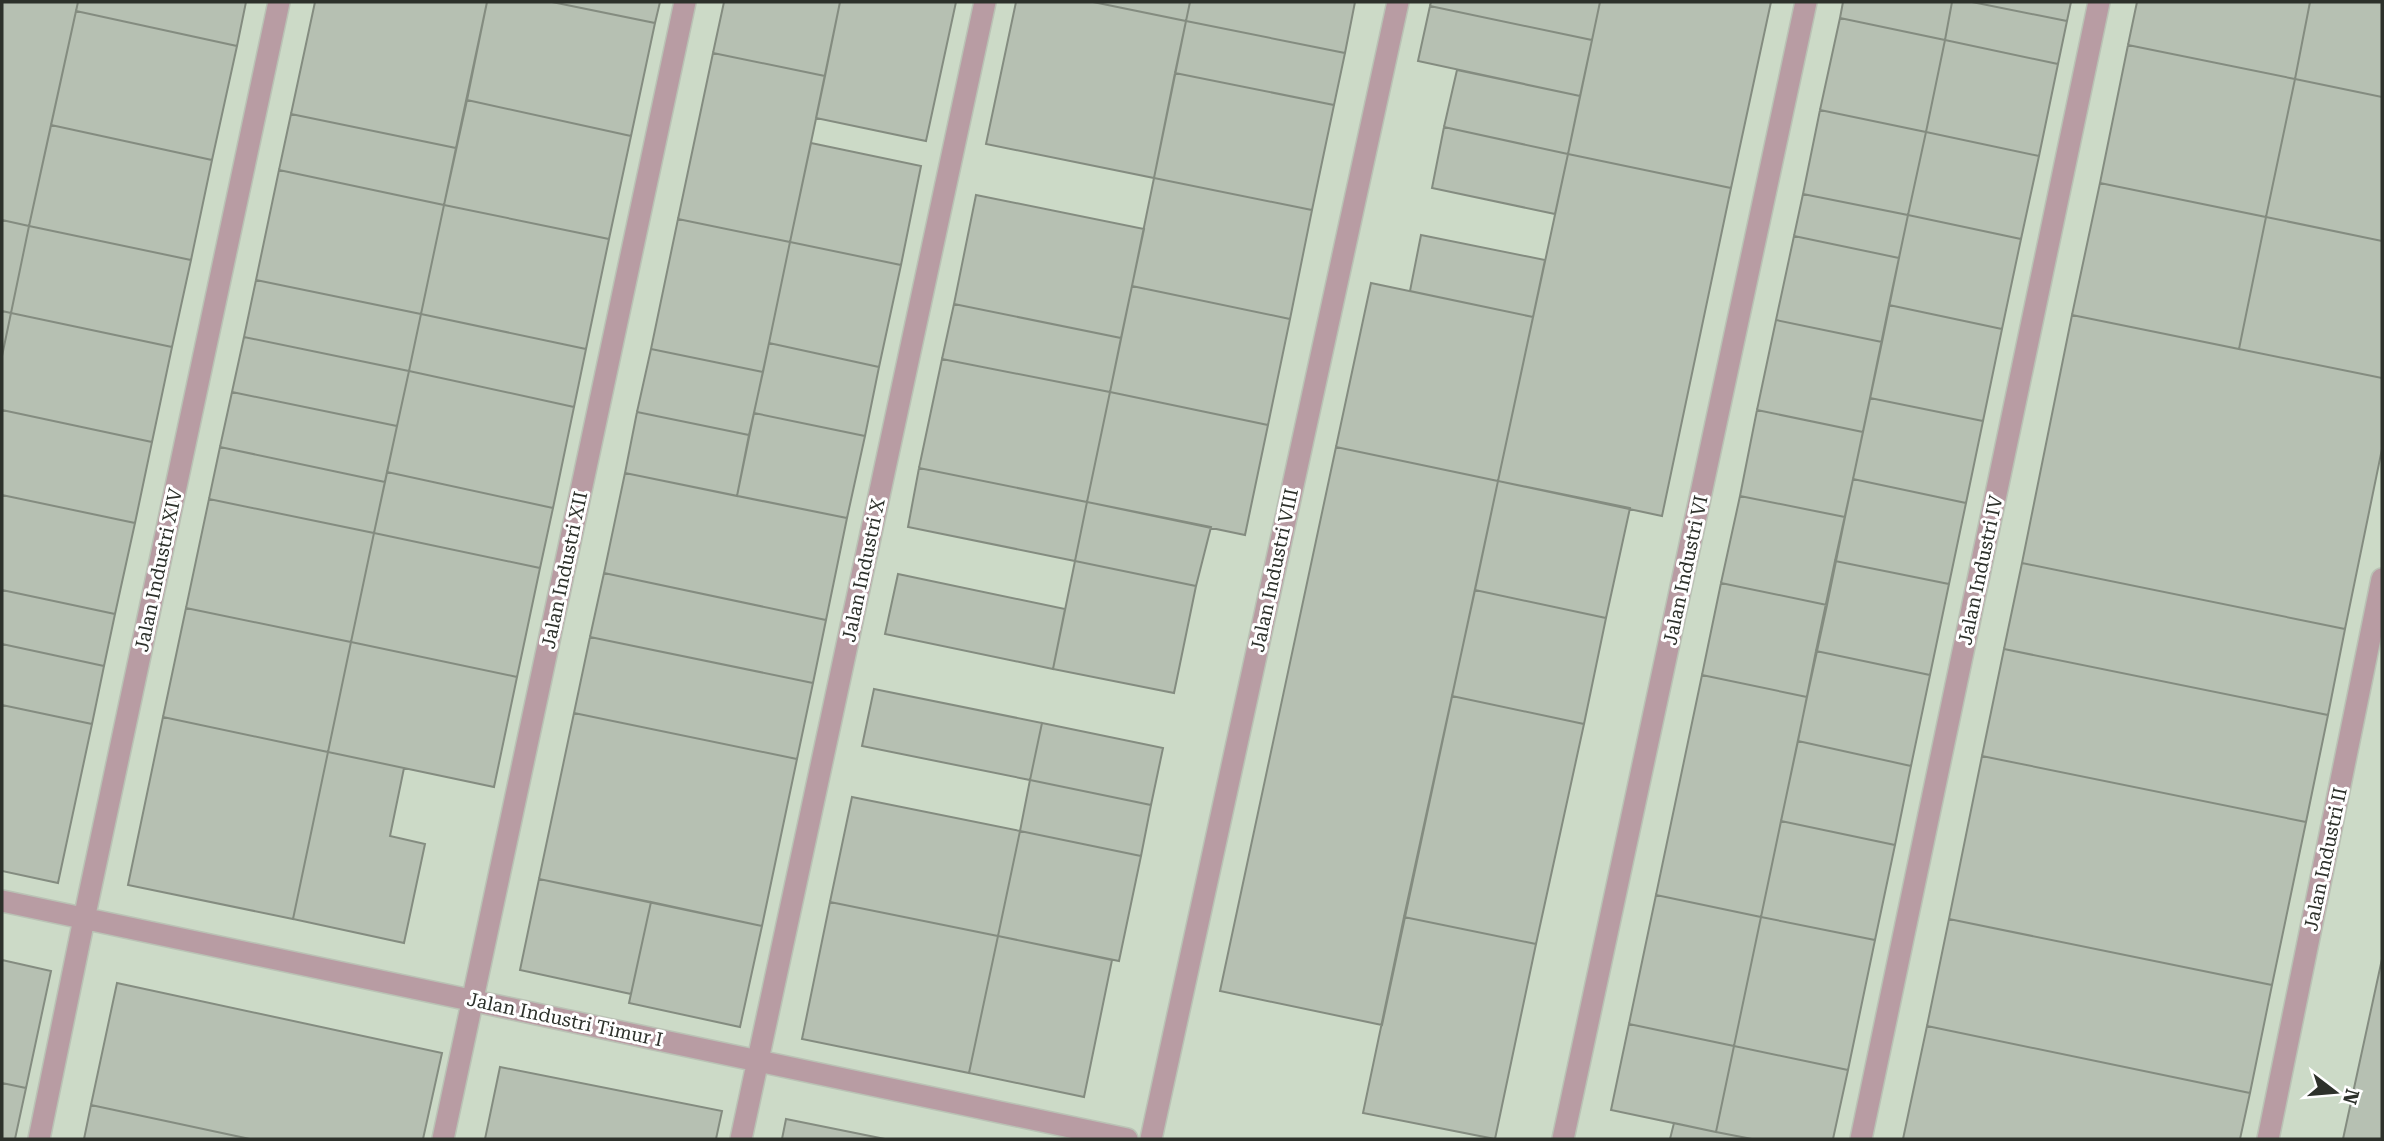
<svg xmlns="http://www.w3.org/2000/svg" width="2384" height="1141" font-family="'Roboto Serif',serif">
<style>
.built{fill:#ccdac7}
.building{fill:#b6c0b2;stroke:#848c80;stroke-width:2}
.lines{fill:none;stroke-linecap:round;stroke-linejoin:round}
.lane-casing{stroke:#bac2b5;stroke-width:24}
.lane{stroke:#b89ca3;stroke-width:21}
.labels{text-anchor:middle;stroke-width:6;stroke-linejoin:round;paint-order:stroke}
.street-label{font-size:19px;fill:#2d312b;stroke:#fff}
</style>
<rect width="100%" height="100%" fill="#dde6d8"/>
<path class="built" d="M2 2H2382V1139H2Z"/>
<path class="building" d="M2 2H78L29 226 2 220Z
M78 2H246L237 46 76 11Z
M315 2H487L456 148 291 114Z
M487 2H552L655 23 631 136 467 100Z
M552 2H660L655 23Z
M724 2H840L825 76 713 53Z
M840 2H956L926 141 816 118Z
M1016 2H1093L1186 21 1154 178 986 144Z
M1093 2H1190L1186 21Z
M1190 2H1355L1345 53 1186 21Z
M1431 2H1600L1592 40 1430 6Z
M1600 2H1771L1731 188 1568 154Z
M1843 2H1952L1945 40 1840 18Z
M1952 2H1972L2067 21 2058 64 1945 40Z
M1972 2H2071L2067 21Z
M2137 2H2310L2295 79 2128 45Z
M2310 2H2382V97L2295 79Z
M1430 6 1592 40 1580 96 1418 61Z
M76 11 237 46 212 160 51 125Z
M1840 18 1945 40 1926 132 1820 110Z
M1186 21 1345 53 1334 105 1175 73Z
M1945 40 2058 64 2039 156 1926 132Z
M2128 45 2295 79 2266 217 2100 183Z
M713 53 825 76 790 242 678 219Z
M1457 70 1580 96 1568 154 1444 127Z
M1175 73 1334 105 1312 210 1154 178Z
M2295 79 2382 97V241L2266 217Z
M467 100 631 136 609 239 444 205Z
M1820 110 1926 132 1908 215 1803 194Z
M291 114 456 148 444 205 279 170Z
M51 125 212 160 191 260 29 226Z
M1444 127 1568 154 1555 214 1432 188Z
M1926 132 2039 156 2021 239 1908 215Z
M811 143 921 166 901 265 790 242Z
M1568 154 1731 188 1662 516 1498 481Z
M279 170 444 205 421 314 256 280Z
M1154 178 1312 210 1290 319 1132 286Z
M2100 183 2266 217 2239 349 2072 315Z
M1803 194 1908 215 1899 258 1794 236Z
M976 195 1144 229 1121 338 954 304Z
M444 205 609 239 586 349 421 314Z
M1908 215 2021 239 2002 329 1889 305Z
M2266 217 2382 241V378L2239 349Z
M678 219 790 242 763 372 651 349Z
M2 220 29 226 11 313 2 311Z
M29 226 191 260 172 347 11 313Z
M1421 235 1545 260 1533 317 1410 291Z
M1794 236 1899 258 1882 342 1776 320Z
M790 242 901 265 879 367 769 343Z
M256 280 421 314 409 371 244 337Z
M1371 283 1533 317 1498 481 1336 447Z
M1132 286 1290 319 1268 425 1110 392Z
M954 304 1121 338 1110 392 942 359Z
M1889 305 2002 329 1983 421 1870 398Z
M2 311 11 313 2 356Z
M11 313 172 347 152 442 2 410V356Z
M421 314 586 349 574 407 409 371Z
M2072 315 2382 378V449L2345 629 2022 563Z
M1776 320 1882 342 1863 432 1757 410Z
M244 337 409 371 397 426 232 392Z
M769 343 879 367 865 436 754 413Z
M651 349 763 372 749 435 637 412Z
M942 359 1110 392 1087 502 919 468Z
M409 371 574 407 553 508 387 472Z
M232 392 397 426 385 482 220 447Z
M1110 392 1268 425 1245 535 1087 502Z
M1870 398 1983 421 1966 503 1853 479Z
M2 410 152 442 135 523 2 495Z
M1757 410 1863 432 1845 517 1740 496Z
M637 412 749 435 737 496 625 473Z
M754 413 865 436 847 518 737 496Z
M220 447 385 482 374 533 209 499Z
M1336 447 1498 481 1382 1025 1220 991Z
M919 468 1087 502 1075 561 908 527Z
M387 472 553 508 540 568 374 533Z
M625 473 847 518 826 620 604 573Z
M1853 479 1966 503 1949 584 1835 561Z
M1498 481 1630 508 1606 618 1475 590Z
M2 495 135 523 115 614 2 590Z
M1740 496 1845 517 1827 605 1721 583Z
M209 499 374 533 351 642 186 608Z
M1087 502 1211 527 1196 586 1075 561Z
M374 533 540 568 517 677 351 642Z
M1075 561 1196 586 1174 693 1053 669Z
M1835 561 1949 584 1930 675 1816 651Z
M2022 563 2345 629 2328 715 2004 649Z
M604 573 826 620 813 683 590 637Z
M898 574 1065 609 1053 669 885 634Z
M1721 583 1827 605 1807 697 1702 675Z
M2 590 115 614 104 666 2 644Z
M1475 590 1606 618 1584 724 1452 696Z
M186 608 351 642 328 752 163 717Z
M590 637 813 683 797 759 574 713Z
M351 642 517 677 494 787 328 752Z
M2 644 104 666 92 724 2 705Z
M2004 649 2328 715 2306 822 1982 756Z
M1816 651 1930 675 1911 766 1798 741Z
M1702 675 1807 697 1761 917 1656 895Z
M874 689 1042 723 1030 780 862 746Z
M1452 696 1584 724 1536 944 1404 917Z
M2 705 92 724 58 883 2 871Z
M574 713 797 759 762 926 539 879Z
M163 717 328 752 293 919 128 885Z
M1042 723 1163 748 1151 805 1030 780Z
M1798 741 1911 766 1895 845 1781 821Z
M328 752 404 768 390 836 425 844 404 943 293 919Z
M1982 756 2306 822 2272 985 1949 919Z
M1030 780 1151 805 1141 856 1020 831Z
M852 797 1020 831 998 936 830 902Z
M1781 821 1895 845 1875 940 1761 917Z
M1020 831 1141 856 1119 961 998 936Z
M539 879 651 902 631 994 520 970Z
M1656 895 1761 917 1734 1046 1629 1024Z
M651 902 762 926 740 1027 629 1003Z
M830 902 998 936 969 1073 802 1039Z
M1404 917 1536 944 1495 1139 1363 1113Z
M1761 917 1875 940 1848 1070 1734 1046Z
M1949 919 2272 985 2250 1093 1927 1026Z
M998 936 1112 960 1084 1097 969 1073Z
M2382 959V1139H2343Z
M2 960 51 971 26 1088 2 1083Z
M117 983 442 1053 423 1139H250L91 1105Z
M1629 1024 1734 1046 1716 1132 1611 1110Z
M1927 1026 2250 1093 2240 1139H1903Z
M1734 1046 1848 1070 1833 1139H1752L1716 1132Z
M500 1067 722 1111 716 1139H485Z
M2 1083 26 1088 15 1139H2Z
M91 1105 250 1139H84Z
M786 1119 885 1139H782Z
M1674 1123 1716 1132 1752 1139H1670Z"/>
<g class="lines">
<defs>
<path id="lane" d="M2 901 1127 1139
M39 1139 84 919 279 2
M443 1139 685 2
M741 1139 985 2
M1151 1139 1398 2
M1563 1139 1806 2
M1861 1139 2099 2
M2268 1139 2382 579"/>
</defs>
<use href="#lane" class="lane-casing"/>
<use href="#lane" class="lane"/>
</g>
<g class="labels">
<g class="street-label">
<text transform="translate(158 570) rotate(-78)" y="7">Jalan Industri XIV</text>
<text transform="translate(564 570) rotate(-78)" y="7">Jalan Industri XII</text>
<text transform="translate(863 570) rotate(-78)" y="7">Jalan Industri X</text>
<text transform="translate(1274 570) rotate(-78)" y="7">Jalan Industri VIII</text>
<text transform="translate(1685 570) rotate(-78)" y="7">Jalan Industri VI</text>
<text transform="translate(1980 570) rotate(-78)" y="7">Jalan Industri IV</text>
<text transform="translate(2325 859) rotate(-78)" y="7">Jalan Industri II</text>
<text transform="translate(565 1019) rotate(12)" y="7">Jalan Industri Timur I</text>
</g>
</g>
<rect width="2384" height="1141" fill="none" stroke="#2d312b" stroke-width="7"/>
<g transform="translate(2335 1092) rotate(106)" stroke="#ffffff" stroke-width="5" paint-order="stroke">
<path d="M0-5L12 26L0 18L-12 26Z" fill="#2d312b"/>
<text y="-10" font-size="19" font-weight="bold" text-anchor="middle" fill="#2d312b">N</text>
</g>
</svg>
